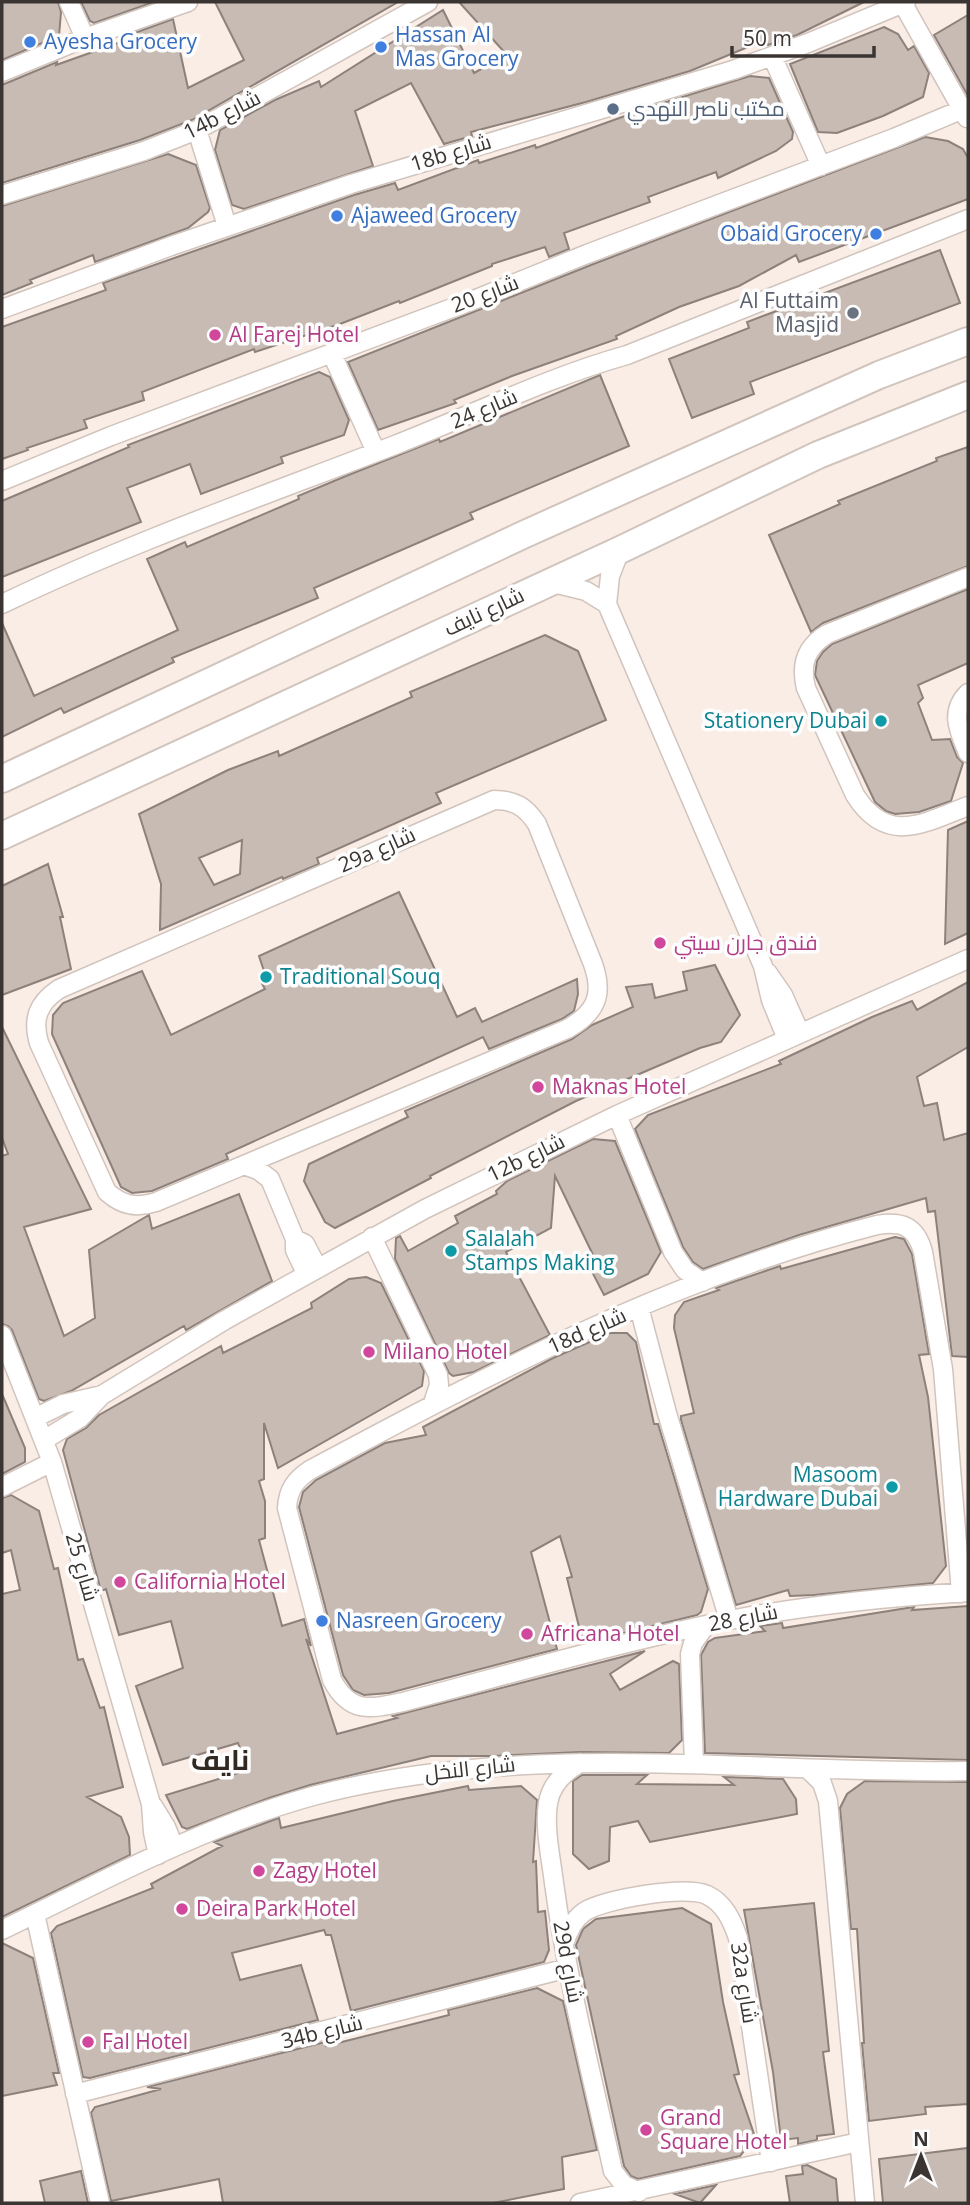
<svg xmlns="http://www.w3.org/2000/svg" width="970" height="2205" font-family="'Open Sans',Cairo,sans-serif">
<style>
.building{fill:#c8bbb4;stroke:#8d817b;stroke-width:2;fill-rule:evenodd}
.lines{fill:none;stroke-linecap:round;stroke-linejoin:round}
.street-casing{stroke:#d1c4bd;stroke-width:21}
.secondary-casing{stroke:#d1c4bd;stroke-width:30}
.street{stroke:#fff;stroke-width:18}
.secondary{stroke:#fff;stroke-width:26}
.shop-dot{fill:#3f7fe0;stroke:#fdfdfd;stroke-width:2.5}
.service-dot{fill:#5c6f8a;stroke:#fdfdfd;stroke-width:2.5}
.worship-dot{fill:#6b7280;stroke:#fdfdfd;stroke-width:2.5}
.hotel-dot{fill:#d1479c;stroke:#fdfdfd;stroke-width:2.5}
.culture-dot{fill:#0f9aa8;stroke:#fdfdfd;stroke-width:2.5}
.labels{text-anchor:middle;stroke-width:7;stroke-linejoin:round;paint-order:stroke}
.shop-label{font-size:21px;fill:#366cbe;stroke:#fdfdfd;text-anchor:start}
.service-label{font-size:21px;fill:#4e5e75;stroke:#fdfdfd;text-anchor:start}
.street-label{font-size:21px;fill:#3a3532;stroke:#fdfdfd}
.worship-label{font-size:21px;fill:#5b616d;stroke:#fdfdfd;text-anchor:end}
.hotel-label{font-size:21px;fill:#b23c85;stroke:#fdfdfd;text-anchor:start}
.culture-label{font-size:21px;fill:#0d838f;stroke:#fdfdfd;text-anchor:end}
.district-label{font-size:28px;font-weight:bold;fill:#312822;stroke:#fdfdfd}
</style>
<rect width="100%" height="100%" fill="#faede6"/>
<path class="building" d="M2 2H58L61 12 59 36 2 60Z
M81 2H154L94 23 90 21Z
M215 2H398L192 120 140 140 2 183V85L57 62 56 65 135 37 129 35 173 19 188 88 244 60Z
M459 2H864L797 35 768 45 765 40 690 71 586 102 471 132 472 136 444 144 411 83 355 111 373 166 244 209 232 205 215 150 220 130 275 100 319 81 321 87 443 10 474 73 507 55Z
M968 15V96L934 35Z
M884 27 898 34 908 50 914 46 929 73 923 97 883 116 837 133 818 132 790 64Z
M750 76 769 78 793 132 792 139 776 151 718 178 716 172 648 197 650 202 564 233 569 249 549 257 545 247 492 264V266L400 303 399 301 340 324 255 352 254 349 142 392 144 400 84 420 87 428 27 448 28 450 2 459V327L106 290 103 283 354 195 395 183 398 190 478 160 479 163 535 145 536 148 650 107Z
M925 137 948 141 963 149 968 158V199L799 262 796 255 739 286 679 307 616 336 617 339 512 376 454 400 456 403 378 430 348 362 591 265Z
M168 154 196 165 210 208 208 212 188 228 95 262 93 255 30 280 32 283 2 295V206Z
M940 250 960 303 750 382 754 394 692 418 669 359 749 328 747 322Z
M319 372 330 377 349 420 344 435 281 457 283 463 201 494 190 464 127 488 141 522 2 577V501L129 447 128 445Z
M600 375 629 446 470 513 473 519 314 588 318 598 172 658 174 662 64 713 61 708 2 737V623L34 696 178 630 147 559 185 542 187 547 299 499 298 496 346 476 439 439 440 442Z
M968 447V566L823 623 811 632 769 535 840 504 838 501 937 461 936 458Z
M968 589V663L918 685 923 698 918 703 932 740 950 739 957 757 963 763 951 801 919 812 895 814 886 811 875 802 815 675 817 661 823 652 832 644Z
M545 635 578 651 606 720 436 793 441 803 317 858 319 864 283 879 282 877 160 930 161 884 139 814 228 770 278 751 279 756 412 697 410 692ZM242 840 240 874 214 885 199 858Z
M968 821V933L945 944 948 830Z
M48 864 63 917H60L71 969 2 995V886Z
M399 892 457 1017 475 1008 482 1022 577 979 578 994 574 1011 562 1019 489 1049 483 1037 226 1154 228 1159 152 1191 132 1193 121 1187 52 1034 53 1015 63 1003 142 971 171 1035 265 989 259 978 265 974 259 956Z
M715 965 740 1015 721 1042 700 1048 576 1101 430 1176 431 1178 335 1228 325 1222 304 1181 309 1164 408 1117 405 1111 572 1039 592 1025 633 1007 626 987 652 984 655 998 687 990 683 972Z
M968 982V1047L917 1077 924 1106 937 1103 944 1140 968 1133V1357L952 1356 935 1211 928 1212 926 1198 799 1235 703 1269 693 1262 683 1247 635 1129 648 1115 781 1064 779 1061 872 1017 912 1001 917 1010Z
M2 1027 91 1209 24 1227 64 1336 95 1318 89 1250 149 1215 152 1229 239 1194 272 1281 186 1330 184 1326 71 1391 44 1401 39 1399 12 1330 8 1326 2 1324V1156L8 1154 2 1138Z
M593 1139 615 1141 661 1252 648 1274 604 1295 587 1262 594 1257 555 1176 551 1228 506 1252 550 1335 474 1372 453 1376 449 1373 395 1259 396 1238 400 1236 408 1251 458 1223 455 1216 497 1194 496 1191 507 1181Z
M895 1237 904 1239 912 1254 929 1354 919 1355 928 1397 946 1566 933 1583 814 1595 790 1596 788 1590 736 1605 681 1420V1416L694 1413 674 1328 675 1315 684 1302 719 1290 716 1288 733 1282 780 1266 781 1269Z
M366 1277 381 1283 424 1371 422 1386 278 1468 264 1423V1479L259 1481 265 1501V1538L259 1540 282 1626 304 1619 311 1646 306 1639 337 1734 397 1718 393 1716 645 1651 610 1674 620 1690 673 1661 679 1664 682 1740 669 1753 580 1752 493 1756H431L310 1785 269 1798 187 1829 182 1827 166 1795 248 1770 238 1743 163 1765 136 1686 183 1668 171 1621 119 1635 106 1589 101 1591 63 1450 67 1439 86 1428 99 1415 221 1346 223 1353 312 1308 311 1303 349 1279Z
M610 1333H627L636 1342 654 1424H658L708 1589 701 1612 697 1615 583 1643 567 1578 572 1577 560 1536 531 1552 557 1649 389 1693 364 1695 353 1690 343 1675 299 1507 303 1492 316 1480 385 1443 426 1435 423 1427 553 1358Z
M2 1394 25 1448V1462L2 1474Z
M11 1495 39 1511 54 1569 58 1568 78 1660 83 1659 100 1708 104 1707 123 1787 87 1797 121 1817 129 1837 130 1855 2 1917V1594L20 1590 11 1550 2 1553V1498Z
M968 1606V1760L705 1753 701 1655 708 1642 715 1638 765 1631 760 1626 782 1623 783 1628 907 1608 914 1607 912 1610Z
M582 1775H647L637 1784 734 1785 724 1777 783 1779 796 1799 797 1814 650 1842 638 1821 610 1827 609 1861 589 1869 573 1854V1781Z
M865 1781 968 1782V2104L925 2107 926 2114 869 2121 862 2043H864L857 1929H851L840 1808 847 1794Z
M468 1786 469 1790 521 1786 537 1800 533 1862 536 1861 538 1912 545 1911 549 1950 544 1962 351 2011 331 1935H326L324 1930 232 1953 240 1980 301 1965 318 2020 90 2078 83 2077 51 1933 57 1926 153 1888 151 1884 222 1846 214 1842 276 1819 279 1818 281 1828 393 1801Z
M814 1903 829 2051 823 2052 834 2134 817 2136V2140L798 2144V2138L781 2140 773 2072 744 1910Z
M682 1908 711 1924 723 2002 739 2074 734 2075 754 2134 748 2146 740 2156 638 2179 631 2176 624 2166 576 1945 583 1929 596 1919Z
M2 1943 33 1958 59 2073H53L57 2085 2 2096Z
M537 1988 563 2001 597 2150 562 2157 564 2189 493 2203H223L219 2179 111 2201 91 2113 95 2107 161 2089 147 2087 325 2042 326 2046 449 2015 448 2010Z
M968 2148V2203H883L879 2159Z
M807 2165 836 2179 838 2203H790L786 2176 803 2174 802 2166Z
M81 2171 88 2203H45L40 2181Z
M716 2185 700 2203 675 2194Z"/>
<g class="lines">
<defs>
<path id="street" d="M69 2 85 38
M902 2 967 118
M772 56 821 166
M2 72 85 38 188 2
M197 130 227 226
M2 195 144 151 197 130 428 2
M2 309 171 246 351 184 733 70 808 43 906 2
M332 354 376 452
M2 481 111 436 476 299 587 254 894 138 968 107
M620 550 610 576 607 604 763 966 771 1000 787 1039
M968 577 827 634C806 647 800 664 806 688L855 795C887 846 924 823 968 806
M549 582 586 591 607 604
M2 604C129 543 263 496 395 445 472 415 548 377 627 355L968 219
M968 693C949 712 959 731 968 753
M494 800C515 800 526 807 537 824L593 964C604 995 596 1013 567 1029L156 1202C136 1208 123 1206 107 1192L39 1043C32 1019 38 1003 59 989Z
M767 972 783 995 800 1033
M617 1115 673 1252 685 1270 702 1282
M244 1165 258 1170 270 1179 295 1239V1250L306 1273
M372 1237 438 1375 439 1385 433 1403
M295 1239 305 1244 317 1267
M639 1307 667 1413 729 1620
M2 1335 52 1462 151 1804 153 1832 158 1855
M35 1418 63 1404 102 1395
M44 1440 80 1418 102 1395 225 1320 425 1209 617 1115 968 959
M2 1487 52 1462
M961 1593 943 1369 923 1252C916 1226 902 1221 877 1225 676 1276 491 1373 310 1470 295 1480 288 1490 287 1508L332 1680C350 1714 370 1709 403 1702 511 1674 620 1642 730 1620 808 1605 888 1597 968 1592
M580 1763C564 1772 551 1784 548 1803 544 1828 551 1858 554 1883 567 1980 592 2076 613 2171L624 2185 639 2192
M694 1764 690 1654 693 1643 706 1625
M808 1769 822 1783 828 1801 865 2203
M153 1806 166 1827 174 1847
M35 1914 100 2203
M2 1930C103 1881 204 1826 313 1796 527 1739 750 1774 968 1771
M564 1944C568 1931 573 1920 584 1912 603 1899 686 1885 707 1895 724 1903 732 1920 738 1938L771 2162
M75 2094 568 1968
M580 2203 859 2142"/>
<path id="secondary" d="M2 779 525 534 879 375 968 341
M2 836 620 550 818 455 968 395"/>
</defs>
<use href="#street" class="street-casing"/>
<use href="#secondary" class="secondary-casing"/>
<use href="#street" class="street"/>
<use href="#secondary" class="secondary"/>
</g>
<g class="shop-dot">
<circle cx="30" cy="42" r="7"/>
<circle cx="381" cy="47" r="7"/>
<circle cx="337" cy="216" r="7"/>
<circle cx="876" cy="234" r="7"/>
<circle cx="322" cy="1621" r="7"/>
</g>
<circle class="service-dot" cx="613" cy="109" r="7"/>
<circle class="worship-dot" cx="853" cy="313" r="7"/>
<g class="hotel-dot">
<circle cx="215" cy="335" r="7"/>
<circle cx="660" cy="943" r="7"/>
<circle cx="538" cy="1087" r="7"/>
<circle cx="369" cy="1352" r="7"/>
<circle cx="120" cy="1582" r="7"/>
<circle cx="527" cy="1634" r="7"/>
<circle cx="259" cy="1871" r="7"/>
<circle cx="182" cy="1909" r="7"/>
<circle cx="88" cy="2042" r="7"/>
<circle cx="646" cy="2130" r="7"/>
</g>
<g class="culture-dot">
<circle cx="881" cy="721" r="7"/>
<circle cx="266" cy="977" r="7"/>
<circle cx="451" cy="1251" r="7"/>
<circle cx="892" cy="1487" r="7"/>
</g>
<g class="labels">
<g class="shop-label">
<text x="395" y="42">Hassan Al<tspan x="395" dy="24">Mas Grocery</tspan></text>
<text x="44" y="49">Ayesha Grocery</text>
<text x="351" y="223">Ajaweed Grocery</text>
<text x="862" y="241" text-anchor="end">Obaid Grocery</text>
<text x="336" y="1628">Nasreen Grocery</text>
</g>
<g class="service-label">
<text x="627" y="116">مكتب ناصر النهدي</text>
</g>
<g class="street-label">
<text transform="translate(222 115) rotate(-27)" y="7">14b شارع</text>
<text transform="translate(451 153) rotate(-17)" y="7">18b شارع</text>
<text transform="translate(485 294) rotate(-21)" y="7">شارع 20</text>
<text transform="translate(484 409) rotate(-23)" y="7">شارع 24</text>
<text transform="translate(484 612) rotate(-25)" y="7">شارع نايف</text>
<text transform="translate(377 850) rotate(-24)" y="7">29a شارع</text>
<text transform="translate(526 1158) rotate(-26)" y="7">12b شارع</text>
<text transform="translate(587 1331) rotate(-24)" y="7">18d شارع</text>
<text transform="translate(82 1567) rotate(74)" y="7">شارع 25</text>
<text transform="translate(743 1618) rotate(-11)" y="7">شارع 28</text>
<text transform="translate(470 1769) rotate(-6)" y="7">شارع النخل</text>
<text transform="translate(568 1962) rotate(79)" y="7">29d شارع</text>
<text transform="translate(744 1983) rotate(81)" y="7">32a شارع</text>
<text transform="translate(322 2032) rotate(-14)" y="7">34b شارع</text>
</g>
<g class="worship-label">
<text x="839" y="308">Al Futtaim<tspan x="839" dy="24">Masjid</tspan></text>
</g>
<g class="hotel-label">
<text x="229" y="342">Al Farej Hotel</text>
<text x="674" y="950">فندق جارن سيتي</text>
<text x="552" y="1094">Maknas Hotel</text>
<text x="383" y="1359">Milano Hotel</text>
<text x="134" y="1589">California Hotel</text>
<text x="541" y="1641">Africana Hotel</text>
<text x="273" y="1878">Zagy Hotel</text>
<text x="196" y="1916">Deira Park Hotel</text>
<text x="102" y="2049">Fal Hotel</text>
<text x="660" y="2125">Grand<tspan x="660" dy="24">Square Hotel</tspan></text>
</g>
<g class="culture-label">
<text x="867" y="728">Stationery Dubai</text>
<text x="280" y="984" text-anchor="start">Traditional Souq</text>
<text x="465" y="1246" text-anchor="start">Salalah<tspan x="465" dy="24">Stamps Making</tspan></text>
<text x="878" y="1482">Masoom<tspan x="878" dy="24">Hardware Dubai</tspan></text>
</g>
<g class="district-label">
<text x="220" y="1770">نایف</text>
</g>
</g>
<rect width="970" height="2205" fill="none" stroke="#3a3532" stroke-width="7"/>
<g transform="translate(921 2156)" stroke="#fdfdfd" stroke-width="5" paint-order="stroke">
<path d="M0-5L12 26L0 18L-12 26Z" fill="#3a3532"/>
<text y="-10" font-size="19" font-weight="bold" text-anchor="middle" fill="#3a3532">N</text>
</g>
<path d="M732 46v10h142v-10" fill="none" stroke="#3a3532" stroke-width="3.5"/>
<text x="743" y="46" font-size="21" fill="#3a3532" stroke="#fdfdfd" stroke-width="5" paint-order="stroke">50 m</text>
</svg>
